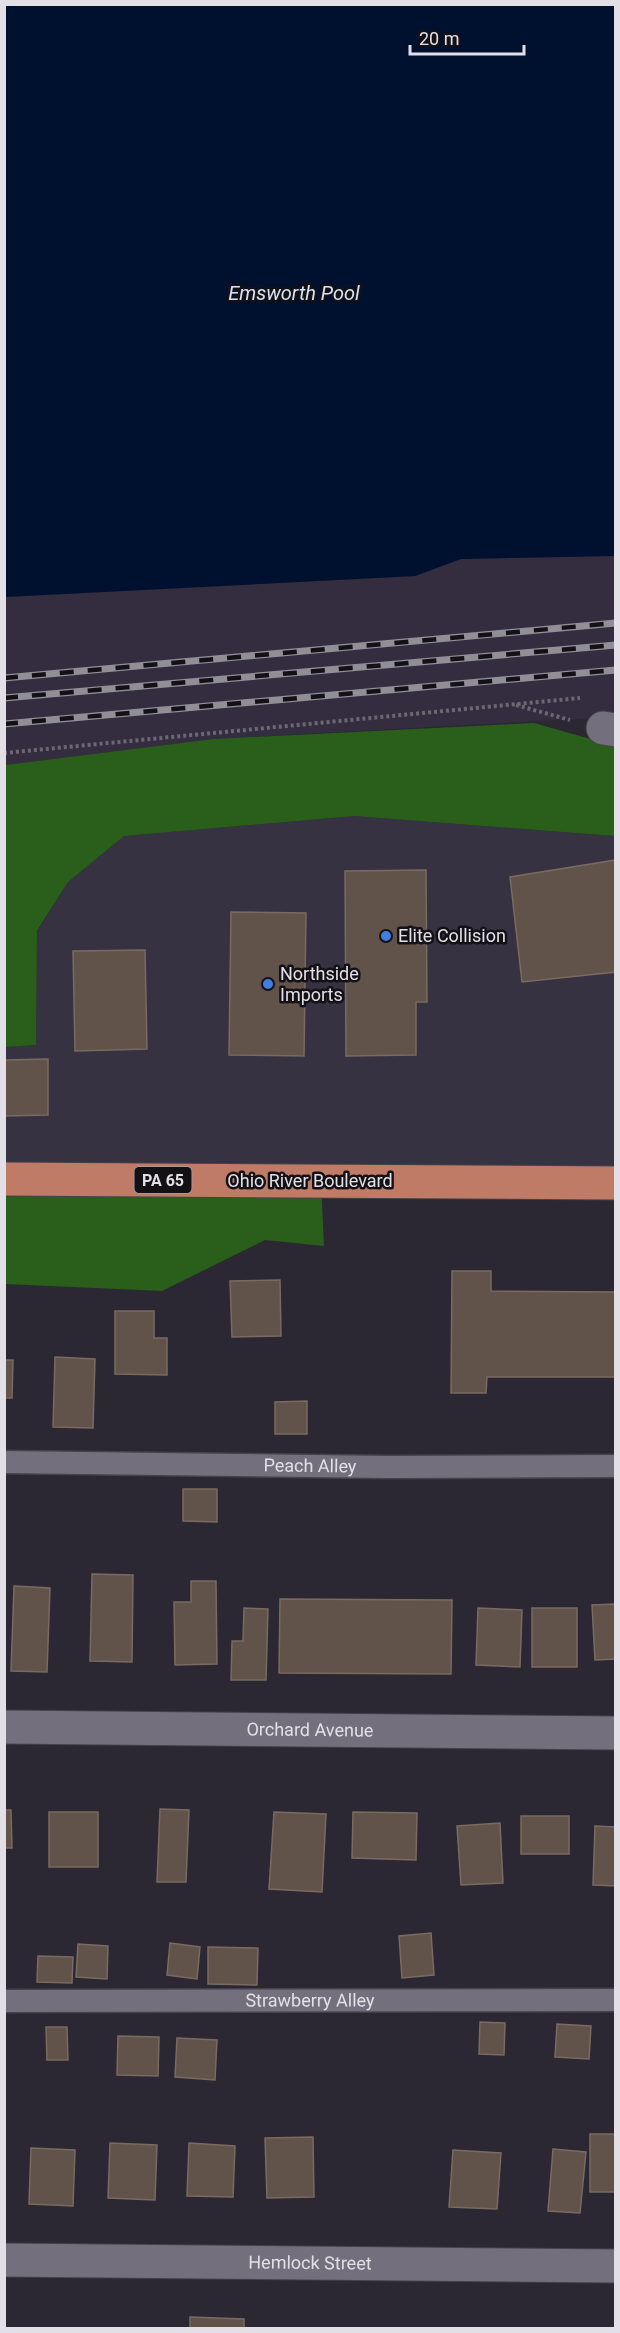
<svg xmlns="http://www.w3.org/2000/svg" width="620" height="2333" font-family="Roboto,sans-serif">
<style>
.commercial{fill:#363241}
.built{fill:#332d3f}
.forest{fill:#295f1a}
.water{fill:#00102f}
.building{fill:#61534a;stroke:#796b62;stroke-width:1.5}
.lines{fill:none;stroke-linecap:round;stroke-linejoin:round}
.lane-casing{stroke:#45424c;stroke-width:25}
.street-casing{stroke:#45424c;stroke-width:35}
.highway-casing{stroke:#45424c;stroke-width:35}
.path{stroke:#6b6872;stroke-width:4;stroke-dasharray:3 3;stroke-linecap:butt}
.lane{stroke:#746f7d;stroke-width:22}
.street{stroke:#746f7d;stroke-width:33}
.highway{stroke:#c07b67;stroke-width:33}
.rail-casing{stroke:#928e98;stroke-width:7}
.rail{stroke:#131116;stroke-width:4.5;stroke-dasharray:14;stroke-linecap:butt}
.shop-dot{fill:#3f7fe0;stroke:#131116;stroke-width:2}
.labels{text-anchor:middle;stroke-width:5;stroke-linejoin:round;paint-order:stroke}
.shield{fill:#131116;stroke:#a4a1a8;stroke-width:1.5}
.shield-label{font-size:16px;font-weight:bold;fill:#e2dfe7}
.poi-label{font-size:18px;fill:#e2dfe7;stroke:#131116;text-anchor:start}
.street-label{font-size:18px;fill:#e2dfe7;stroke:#131116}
.water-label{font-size:20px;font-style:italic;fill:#d6e3f6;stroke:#131116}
</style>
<rect width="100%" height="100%" fill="#2b2733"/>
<path class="commercial" d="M354 816 615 836V1183L5 1179V1047L36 1045 37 932 68 882 124 836Z"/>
<path class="built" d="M615 556V717L213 739 5 765V597L415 576 461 559Z"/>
<path class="forest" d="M534 723 615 746V836L354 816 124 836 68 882 37 931 36 1045 5 1047V765L213 739Z
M5 1179 321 1181 324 1246 265 1240 162 1291 5 1284Z"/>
<path class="water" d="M5 4 615 5V556L461 559 415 576 5 597Z"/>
<path class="building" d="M616 860V972L522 982 510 877Z
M426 870 427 1002H416V1055L346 1056 345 871Z
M231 912 306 913 304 1056 229 1055Z
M145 950 147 1049 75 1051 73 951Z
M48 1059V1115L4 1116V1060Z
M452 1271H491V1291L616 1292V1377H487L486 1393H451Z
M280 1280 281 1336 232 1337 230 1281Z
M115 1311H154V1338H167V1375L115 1374Z
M55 1357 95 1359 93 1428 53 1427Z
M4 1360H13L12 1398H4Z
M307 1401V1434H275V1402Z
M183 1489H217V1522L183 1521Z
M92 1574 133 1575 132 1662 90 1661Z
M191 1581H216L217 1664 175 1665 174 1602H191Z
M14 1586 50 1588 47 1672 11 1671Z
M280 1599 452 1600 451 1674 279 1673Z
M616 1604V1659L595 1660 592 1605Z
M244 1608 268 1609 266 1680H231L232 1641H243Z
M478 1608 522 1610 520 1667 476 1665Z
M532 1608H577V1667H532Z
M160 1809 189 1810 186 1882H157Z
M4 1810H11L12 1848H4Z
M49 1812H98V1867H49Z
M274 1812 326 1814 322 1892 269 1889Z
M353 1812 417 1813 416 1860 352 1858Z
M521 1816H569V1854H521Z
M500 1823 503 1883 461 1885 457 1826Z
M595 1826 616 1827V1886L593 1885Z
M431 1933 434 1975 402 1978 399 1936Z
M170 1943 200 1947 197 1979 167 1975Z
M78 1944 108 1946 107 1979 76 1977Z
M208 1947 258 1948 257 1985 208 1984Z
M38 1956 73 1957 72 1983 37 1982Z
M480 2022 505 2023 504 2055 479 2054Z
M557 2024 591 2026 589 2059 555 2057Z
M46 2027H67L68 2060H47Z
M118 2036 159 2037 158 2076 117 2075Z
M177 2038 217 2040 215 2080 175 2077Z
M590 2134H616V2192H590Z
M313 2137 314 2197 267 2198 265 2138Z
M110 2143 157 2145 155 2200 108 2198Z
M189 2143 235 2146 233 2197 187 2196Z
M31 2148 75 2150 73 2206 29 2204Z
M553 2149 586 2152 580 2213 548 2211Z
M453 2150 501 2153 497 2209 449 2207Z
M190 2317 244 2319V2328H190Z"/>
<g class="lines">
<defs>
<g id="lane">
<path id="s1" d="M4 1462 389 1467 616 1466"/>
<path id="s2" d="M4 2001 616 2000"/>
</g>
<g id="street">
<path d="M603 728 616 730"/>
<path id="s3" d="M4 1727 616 1733"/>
<path id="s4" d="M4 2260 616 2266"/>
</g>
<path id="highway" d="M4 1179 616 1183"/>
</defs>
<use href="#lane" class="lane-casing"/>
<use href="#street" class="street-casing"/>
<use href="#highway" class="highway-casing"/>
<path class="path" d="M516 705 570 720
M4 753 580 698"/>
<use href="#lane" class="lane"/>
<use href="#street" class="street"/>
<use href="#highway" class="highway"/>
<defs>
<path id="rail" d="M4 678 616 623
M4 698 616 645
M4 724 616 670"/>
</defs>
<use href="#rail" class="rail-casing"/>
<use href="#rail" class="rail"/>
</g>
<g class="shop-dot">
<circle cx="386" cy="936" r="6"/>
<circle cx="268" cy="984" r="6"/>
</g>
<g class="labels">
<rect class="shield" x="134.5" y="1167" width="57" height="26" rx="4.5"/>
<g class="shield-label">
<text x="163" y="1186">PA 65</text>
</g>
<g class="poi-label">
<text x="398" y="942">Elite Collision</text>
<text x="280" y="980">Northside<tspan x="280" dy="21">Imports</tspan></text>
</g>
<g class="street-label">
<text x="310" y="1187">Ohio River Boulevard</text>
<text dy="6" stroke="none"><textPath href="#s1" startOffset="306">Peach Alley</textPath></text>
<text dy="6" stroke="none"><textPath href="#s3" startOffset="306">Orchard Avenue</textPath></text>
<text dy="6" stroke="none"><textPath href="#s2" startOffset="306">Strawberry Alley</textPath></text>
<text dy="6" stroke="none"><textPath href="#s4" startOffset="306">Hemlock Street</textPath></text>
</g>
<g class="water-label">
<text x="294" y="300">Emsworth Pool</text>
</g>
</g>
<rect width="620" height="2333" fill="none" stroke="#e2dfe7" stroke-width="12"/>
<path d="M410 45v9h114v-9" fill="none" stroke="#e2dfe7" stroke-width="3"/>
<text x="419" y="45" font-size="18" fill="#e2dfe7" stroke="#131116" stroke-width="4.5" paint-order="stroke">20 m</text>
</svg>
